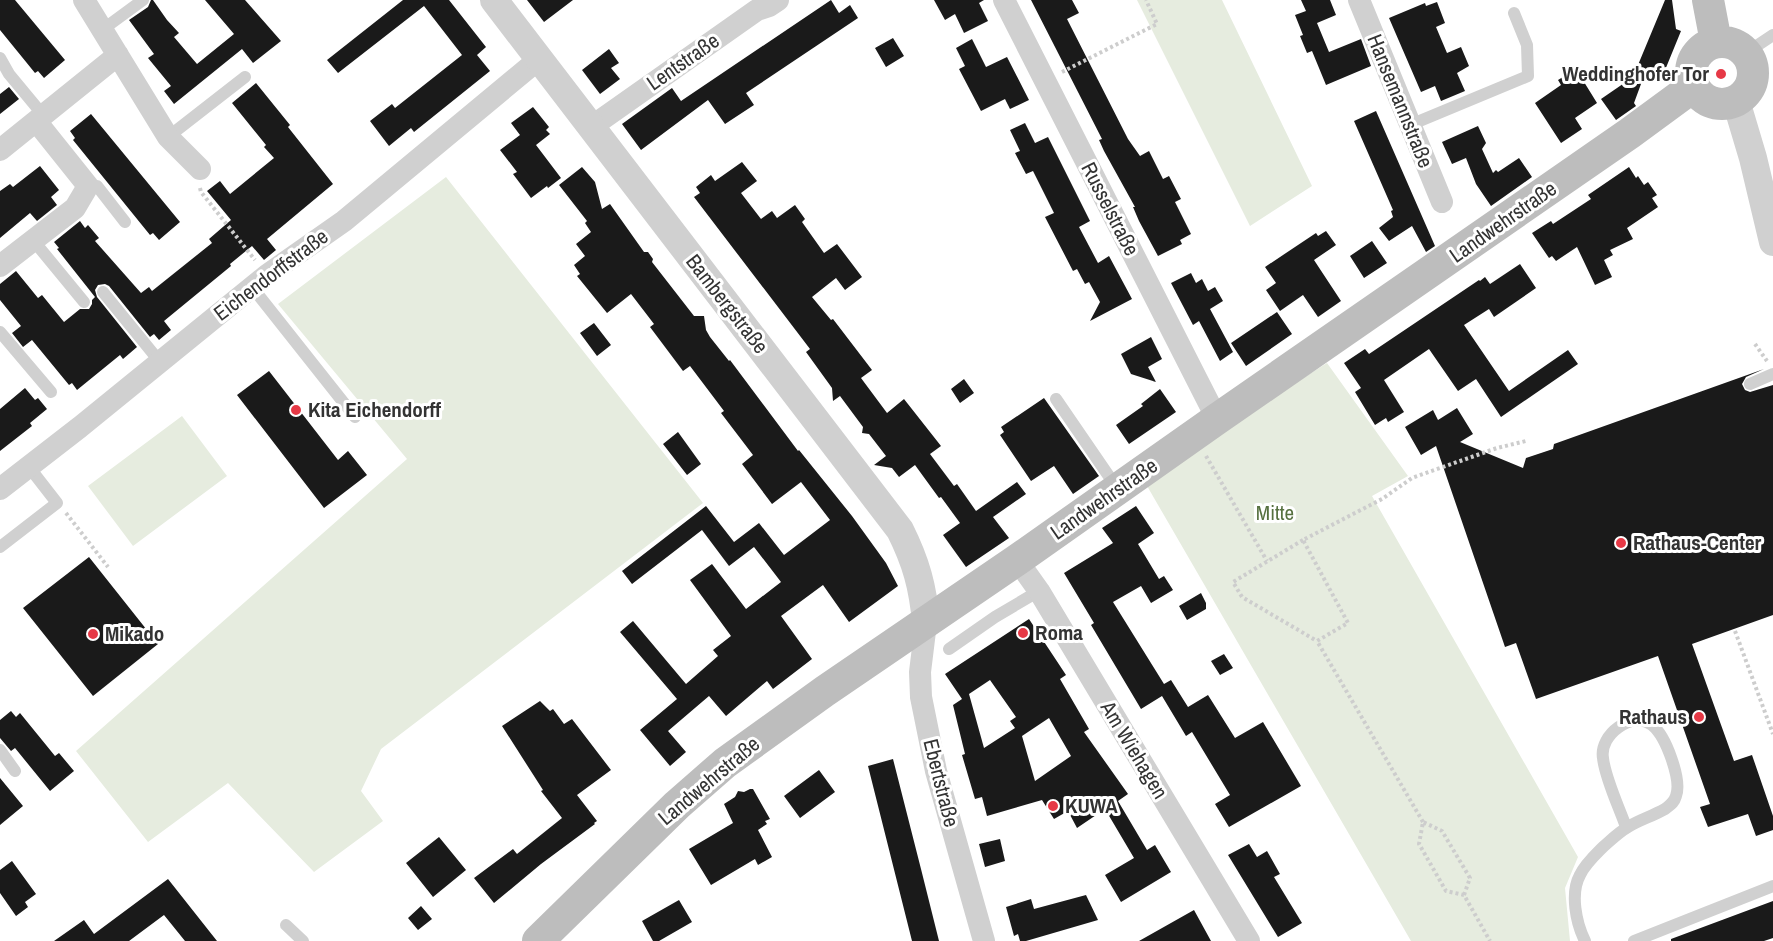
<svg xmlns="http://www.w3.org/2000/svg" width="1773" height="941" font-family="'Archivo Narrow',sans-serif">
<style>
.green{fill:#e6ecdf}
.building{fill:#1a1a1a;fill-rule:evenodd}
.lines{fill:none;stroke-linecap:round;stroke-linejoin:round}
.path{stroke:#cdcdcd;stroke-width:4;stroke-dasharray:3 3;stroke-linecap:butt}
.service{stroke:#d0d0d0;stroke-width:12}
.minor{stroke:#d0d0d0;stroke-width:22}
.tertiary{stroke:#d0d0d0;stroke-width:28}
.secondary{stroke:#bdbdbd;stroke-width:32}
.poi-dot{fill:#e63946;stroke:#fff;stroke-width:2}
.labels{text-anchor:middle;stroke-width:6;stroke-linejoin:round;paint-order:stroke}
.street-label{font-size:21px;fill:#333;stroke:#fff}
.poi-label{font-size:21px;font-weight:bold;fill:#333;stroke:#fff;text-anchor:start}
.park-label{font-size:21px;fill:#56703f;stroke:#fff}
</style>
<rect width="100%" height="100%" fill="#fff"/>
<path class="green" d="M1137 0H1222L1312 186 1250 226Z
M446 177 703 503 381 749 361 791 383 821 314 872 228 783 148 842 76 751 407 459 278 304Z
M1327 363 1408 476 1372 496 1578 857 1565 888 1570 941H1411L1143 479Z
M182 416 227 476 133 546 88 486Z"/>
<path class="building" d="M0 0H15L65 60 44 78 38 71 35 73 0 30Z
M151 0H153L167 20 179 33 174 37 197 64 234 34 205 0H245L281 41 253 63 242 49 174 104 164 91 171 86 148 58 154 54 129 20 148 7Z
M403 0H449L486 47 477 55 490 71 414 132 411 128 389 146 370 121 392 104 395 108 462 55 424 6 338 73 327 60Z
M527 0H573L544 22Z
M831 0 839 13 850 5 858 18 746 93 754 105 725 124 708 100 641 150 622 124 672 88 681 101Z
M934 0H984L979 3 988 21 964 33 955 14 945 20Z
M1031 0H1072L1079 13 1067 19 1128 139 1140 156 1149 151 1163 179 1169 176 1181 199 1175 202 1191 234 1180 240 1182 244 1158 256 1139 221 1133 207H1135L1104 151 1099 140 1102 139Z
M1301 0H1330L1336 15 1317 23 1329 52 1361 39 1371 66 1326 85 1312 51 1307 53 1300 36 1303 35 1295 15 1306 11Z
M1665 0H1672L1676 29 1681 31 1663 75 1658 73 1641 84 1634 103 1636 106 1616 120 1601 99 1633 77Z
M1437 2 1445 23 1436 27 1447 53 1461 47 1469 66 1457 73 1465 91 1441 101 1435 86 1421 92 1389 18 1425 3 1426 6Z
M893 38 904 56 886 67 875 48Z
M972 39 986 67 1007 57 1029 100 1010 109 1005 99 981 111 959 69 965 66 956 48Z
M609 49 619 63 611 68 620 79 600 94 582 70Z
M1576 69 1597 103 1575 118 1582 129 1561 143 1535 103 1561 85 1558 80Z
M256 83 290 125 288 127 333 184 267 239 276 250 264 260 252 246 230 264 231 266 164 321 171 330 159 340 154 334 150 337 109 286 105 284 98 285 95 290 97 297 137 347 123 359 120 355 77 390 72 383 69 385 32 340 23 347 12 333 21 326 0 300V284L16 271 38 298 42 295 64 322 80 309H89L92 304V300L95 297 57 249 59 248 54 242 80 221 85 228 88 225 99 238 95 241 141 293 149 287 152 291 212 243 209 239 231 220 207 191 220 181 230 194 274 158 264 147 266 145 232 103Z
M9 87 19 99 0 114V94Z
M533 107 549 127 546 130 550 134 536 145 561 178 548 188 547 186 531 198 513 174 517 172 500 150 520 135 511 123Z
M1376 111 1435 246 1426 252 1412 226 1389 241 1379 228 1393 217 1391 211 1393 210 1354 121Z
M91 114 180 222 159 240 153 233 150 235 73 140 75 138 70 131Z
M1025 123 1035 143 1048 137 1090 221 1079 227 1098 263 1109 256 1132 299 1090 321 1100 302 1089 282 1085 284 1077 269 1073 271 1045 217 1054 213 1033 171 1026 174 1015 153 1020 151 1010 130Z
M1478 126 1486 143 1482 149 1493 173 1496 170 1498 172 1519 158 1532 177 1491 206 1476 184 1466 158 1452 164 1442 142Z
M742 162 757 181 741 193 761 219 772 211 777 218 795 205 805 219 802 222 824 253 837 244 862 277 845 290 836 278 812 297 831 320 833 319 872 370 861 378 887 413 904 399 941 446 930 454 954 486 957 484 976 511 1017 482 1026 494 993 517 1009 538 966 567 943 535 960 523 941 497 939 498 915 465 899 477 892 468 874 465 886 456 869 434 862 433 863 427 840 396 833 401 832 388 806 352 810 349 694 197 700 193 696 187 711 175 715 181Z
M40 166 59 190 51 197 57 205 37 221 30 213 0 238V191L10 184 13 187Z
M582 167 595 182 602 209 610 204 644 252H648L653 259 652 262 694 316H704L706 330 710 337 729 361 730 360 798 451 799 450 852 516 886 563 898 586 849 622 823 585 781 616 812 659 773 689 767 681 726 716 709 696 668 731 686 752 670 766 640 730 677 699 620 632 633 621 686 684 718 656 713 650 731 636 690 580 712 564 746 609 781 582 754 547 729 566 702 530 632 584 622 571 706 506 734 542 759 523 784 555 830 520 801 482 772 504 742 464 753 455 721 413 724 411 690 366 683 371 650 327 654 324 631 294 607 313 577 276 580 274 574 265 585 256 576 244 591 232 585 223 587 221 559 185Z
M1629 167 1636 178 1638 176 1644 185 1648 182 1657 195 1652 198 1658 207 1627 228 1633 239 1610 250 1613 255 1604 260 1612 277 1595 285 1577 247 1556 261 1552 256 1549 258 1532 233 1551 221 1553 224 1591 199 1588 195Z
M1326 231 1336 245 1314 260 1341 301 1318 317 1303 295 1280 311 1266 290 1276 283 1265 267 1316 233 1318 236Z
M1372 241 1387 263 1364 278 1350 256Z
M1520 264 1536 288 1494 317 1489 309 1464 325 1509 391 1568 350 1578 364 1501 417 1476 379 1458 391 1429 349 1384 380 1404 412 1388 422 1386 418 1375 425 1355 392 1361 388 1344 363 1365 349 1369 354 1479 280 1480 281 1485 277 1490 284Z
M1191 273 1196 283 1202 279 1208 291 1215 287 1223 301 1210 309 1233 352 1220 361 1199 321 1193 325 1171 283Z
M1277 312 1292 334 1246 366 1231 343Z
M594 323 611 345 597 356 580 333Z
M1151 337 1162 359 1148 367 1156 382 1131 374 1121 354Z
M1764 369 1746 377 1742 384 1745 390 1750 392 1773 385V615L1692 644 1734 761 1752 755 1773 816V830L1756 836 1748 814 1708 827 1700 807 1710 804 1658 656 1536 699 1516 643 1505 647 1436 446 1421 455 1405 427 1433 410 1438 420 1457 408 1473 434 1460 442 1523 468 1526 458 1553 449 1554 444Z
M269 371 338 460 348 451 367 475 324 508 237 395Z
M964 379 974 393 960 403 951 389Z
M25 388 35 400 38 398 47 409 30 423 32 426 0 451V409Z
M1160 389 1176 412 1129 444 1116 425 1143 406 1141 404Z
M1044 398 1099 476 1073 494 1054 466 1031 481 1000 435 1004 432 1001 427Z
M678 432 701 464 687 475 663 444Z
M1136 506 1154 533 1138 544 1159 579 1164 576 1173 590 1151 603 1141 586 1113 602 1164 684 1171 680 1188 707 1208 695 1235 738 1263 722 1301 786 1229 827 1215 804 1230 795 1192 732 1186 736 1162 696 1141 709 1091 625 1094 623 1064 573 1113 543 1102 528Z
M89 557 158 644 93 696 23 608Z
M1201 593 1206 603V609L1187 620 1179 606Z
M1029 619 1066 675 1060 679 1089 729 1084 732 1128 794 1118 801 1147 850 1155 845 1171 872 1121 902 1105 875 1134 858 1105 809 1077 828 1068 811 1054 819 1042 800 987 816 982 797 975 799 962 755 965 754 953 705 962 699 945 674ZM990 680 1016 717 1010 721 1015 728 984 748 969 694 963 698ZM1049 718 1071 756 1035 781 1022 736Z
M1224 654 1233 668 1220 675 1211 661Z
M540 701 550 711 553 709 564 724 572 719 611 770 577 795 597 821 594 823 595 824 541 864 494 903 474 878 513 849 517 854 562 818 541 791 543 790 502 726Z
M11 711 16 717 20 713 55 756 59 753 74 771 50 791 15 748 11 751 0 738V720Z
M893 759 921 869 939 941H912L868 766Z
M819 770 835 792 800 818 784 796Z
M0 778 23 806 0 825Z
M750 789H753L770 819 765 821 767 824 758 830 772 857 758 865 755 859 711 885 689 849 733 823 724 804 735 797 738 791 744 792Z
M439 837 466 870 433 897 406 863Z
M1000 839 1005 861 985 867 979 844Z
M1249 844 1257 857 1267 851 1280 874 1274 877 1302 923 1278 937 1228 855Z
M12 861 36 894 25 902 28 907 16 916 0 893V870Z
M168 879 217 941H185L164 915 129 941H54L84 920 94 934Z
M1086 895 1098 920 1026 941H1020L1018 934 1014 936 1006 907 1031 899 1034 909Z
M679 900 692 922 659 941H653L642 921Z
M1773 901V938L1764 941H1671V939Z
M421 906 432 919 418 930 408 918Z
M1194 910 1211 941H1139Z"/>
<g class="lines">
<path class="path" d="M1062 72 1157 24 1146 0
M200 188 201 192 255 260
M1755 344 1767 361
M1206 456 1267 561
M66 513 108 567
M1303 540 1233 582 1242 597 1317 641
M1735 631 1773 734
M1423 822 1317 641 1348 623 1303 540 1382 499 1412 478 1497 448 1526 441
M1464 895 1470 878 1442 831 1423 822 1419 844 1446 891 1464 895 1490 941"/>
<path class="service" d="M102 30 143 0
M1746 53 1773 35
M0 58 9 74 43 115
M1410 125 1528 76 1527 45 1514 13
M168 137 245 77
M88 186H97L125 222
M33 240 84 302
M252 287 355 417
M103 292 160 362
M0 332 51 392
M1750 384 1773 374
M1056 399 1117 488
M0 547 57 503 29 467
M949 649 995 617 1039 591
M0 750 15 771
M286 925 303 941
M1585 941C1576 923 1570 893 1580 875 1585 864 1595 855 1603 847 1611 840 1619 832 1628 827 1639 820 1653 816 1665 809 1670 805 1674 803 1676 796 1682 780 1666 736 1652 725 1632 710 1599 735 1603 758 1605 778 1619 807 1626 827
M1634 941 1773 886"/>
<path class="minor" d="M84 0 168 137 200 169
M1004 0 1217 419
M1359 0 1442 202
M591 127 757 10 769 6 778 0
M0 150 118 55
M0 266 75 208 88 186 36 121
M0 489 80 427 267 275 344 221 539 59
M1017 560 1039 591 1249 941
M926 623 920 672 921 697 936 771 984 941"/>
<path class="tertiary" d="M494 0 900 530C916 562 923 587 926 623
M1736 101 1753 158 1773 242"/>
<path class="secondary" d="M1708 0 1716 42
M1691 73a31 31 0 1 1 62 0a31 31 0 1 1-62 0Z
M538 941 677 805 725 763 825 691 1017 560 1217 419 1630 133 1694 86"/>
</g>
<g class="poi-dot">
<circle cx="1721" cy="74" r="6"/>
<circle cx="296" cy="410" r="6"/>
<circle cx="1621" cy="543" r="6"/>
<circle cx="1023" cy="633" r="6"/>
<circle cx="93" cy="634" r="6"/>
<circle cx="1699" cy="717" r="6"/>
<circle cx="1053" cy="806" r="6"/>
</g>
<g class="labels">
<g class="street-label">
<text transform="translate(683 62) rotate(-35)" y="7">Lentstraße</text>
<text transform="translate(1400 101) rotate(68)" y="7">Hansemannstraße</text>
<text transform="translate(1110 209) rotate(63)" y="7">Russelstraße</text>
<text transform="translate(1503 222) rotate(-35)" y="7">Landwehrstraße</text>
<text transform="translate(271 275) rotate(-37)" y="7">Eichendorffstraße</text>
<text transform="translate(727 304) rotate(52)" y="7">Bambergstraße</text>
<text transform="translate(1104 499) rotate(-35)" y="7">Landwehrstraße</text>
<text transform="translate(1134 750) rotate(59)" y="7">Am Wiehagen</text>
<text transform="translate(709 781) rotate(-40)" y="7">Landwehrstraße</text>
<text transform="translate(941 783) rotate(76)" y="7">Ebertstraße</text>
</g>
<g class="poi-label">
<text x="1709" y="81" text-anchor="end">Weddinghofer Tor</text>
<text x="308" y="417">Kita Eichendorff</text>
<text x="1633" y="550">Rathaus-Center</text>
<text x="1035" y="640">Roma</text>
<text x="105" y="641">Mikado</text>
<text x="1687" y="724" text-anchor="end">Rathaus</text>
<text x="1065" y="813">KUWA</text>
</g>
<g class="park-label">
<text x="1275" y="520">Mitte</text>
</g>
</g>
</svg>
